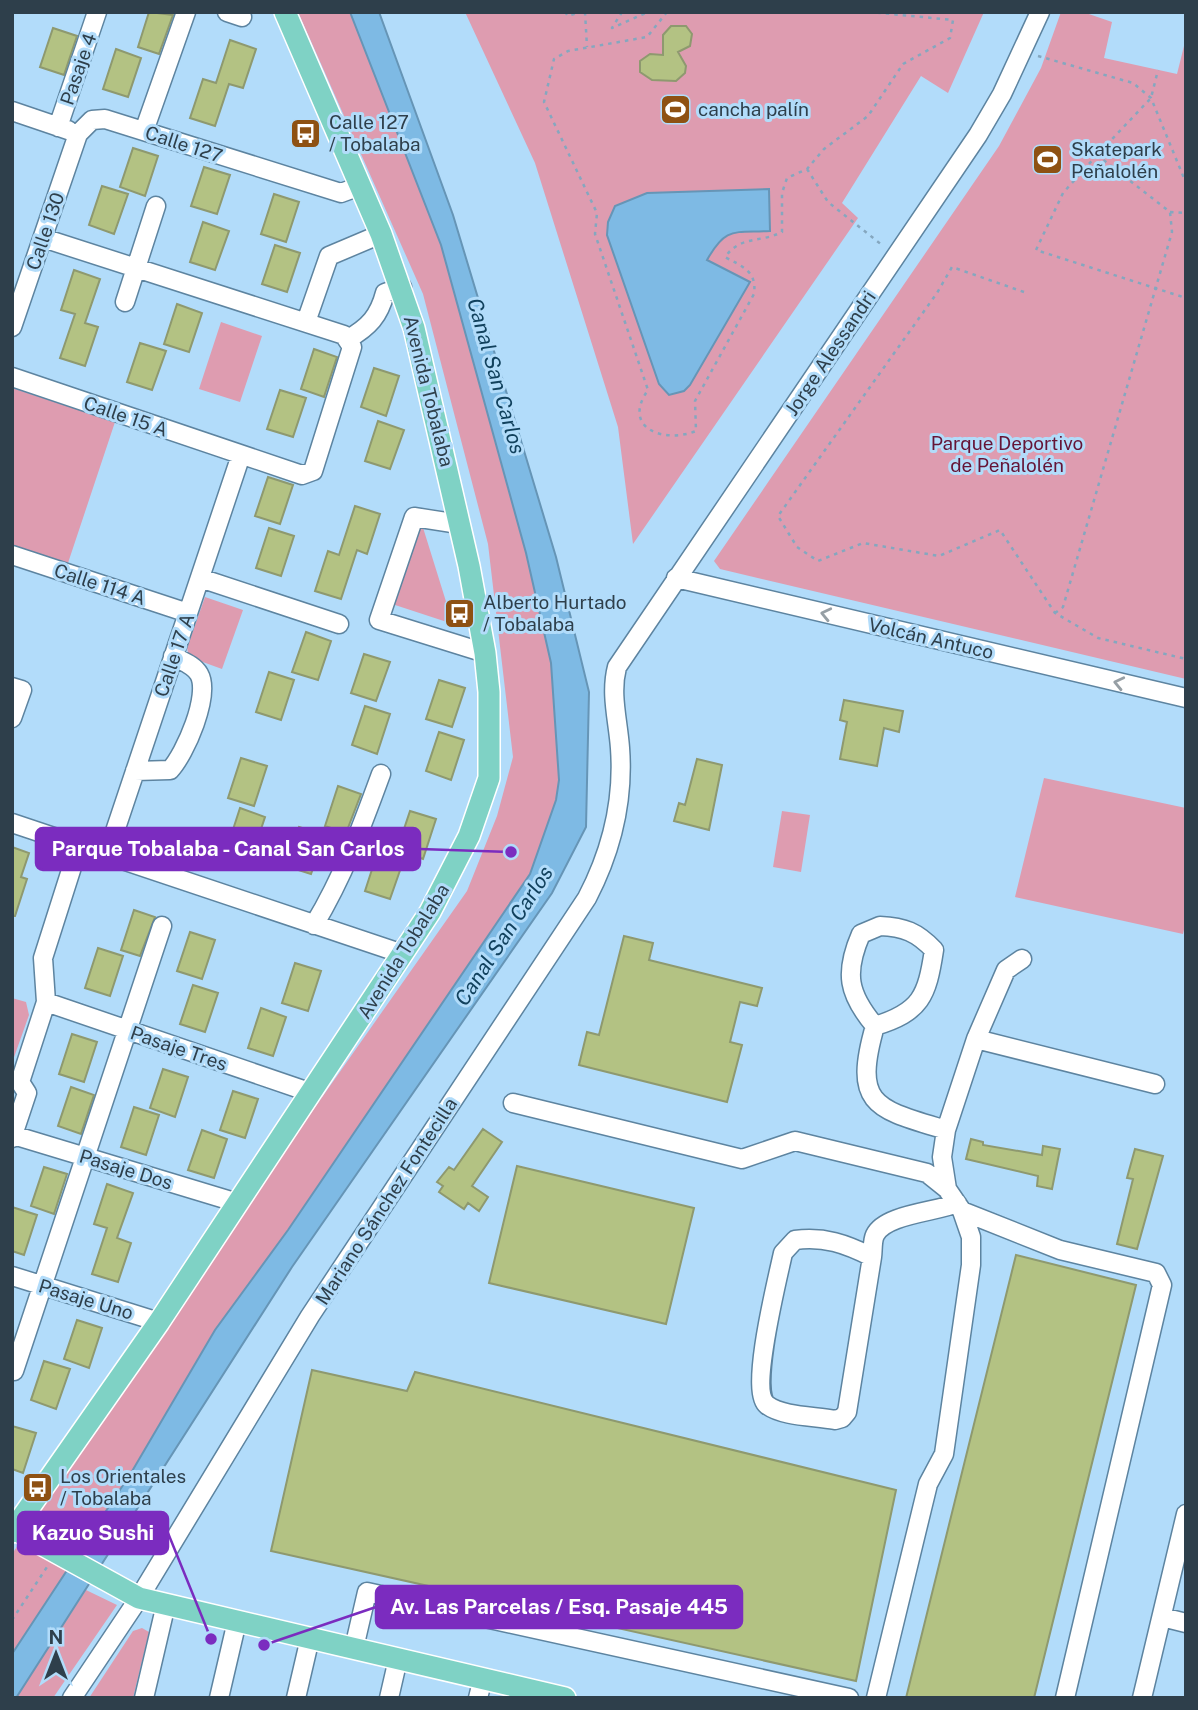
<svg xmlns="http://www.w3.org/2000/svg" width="1198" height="1710" font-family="'Public Sans',sans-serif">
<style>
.green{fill:#de9cb0}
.water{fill:#7ebae4;stroke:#6695b6;stroke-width:2}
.building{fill:#b3c283;stroke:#8e996f;stroke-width:2}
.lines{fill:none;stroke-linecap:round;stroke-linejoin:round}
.minor-casing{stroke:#5d84a0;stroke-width:21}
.major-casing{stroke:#fff;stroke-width:24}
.path{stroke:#85a7bf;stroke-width:2.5;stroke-dasharray:3.5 5;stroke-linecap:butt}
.minor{stroke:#fff;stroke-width:18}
.major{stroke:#7fd2c5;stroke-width:21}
.oneway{stroke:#969fa5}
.labels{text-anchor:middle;stroke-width:6;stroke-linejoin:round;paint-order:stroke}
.street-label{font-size:19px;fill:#2e3f4b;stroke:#b2dcfa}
.poi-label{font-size:19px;fill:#2e3f4b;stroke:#b2dcfa;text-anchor:start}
.park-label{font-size:19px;fill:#651436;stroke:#b2dcfa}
.water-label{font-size:21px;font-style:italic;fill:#11415d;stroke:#b2dcfa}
.leader{fill:none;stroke:#7b2cbf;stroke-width:2.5}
.callout-dot{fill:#7b2cbf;stroke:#b2dcfa;stroke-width:2.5}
.callout{fill:#7b2cbf;stroke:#7b2cbf;stroke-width:2.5}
.callout-label{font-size:21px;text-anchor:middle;font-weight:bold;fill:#fff}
</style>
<rect width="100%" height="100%" fill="#b2dcfa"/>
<path class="green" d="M298 12H350L441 245 526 553 551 663 559 780 556 800 530 874 288 1230 215 1330 131 1473 12 1654V1554L240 1214 467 891 497 816 513 757 488 544 423 294Z
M465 12H984L948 93 921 76 842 203 858 218 633 544 618 427 535 163Z
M1061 12H1083L1112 22 1104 58 1177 74 1186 38V679L720 569 714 561 999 146 1041 68Z
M221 322 262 336 240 402 199 389Z
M12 388 115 422 68 563 12 545Z
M420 518 453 624 392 604Z
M205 597 243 610 222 669 189 657 187 648Z
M1044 778 1186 808V921L1183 934 1015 897Z
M782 811 810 815 801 872 773 867Z
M12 998 26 1002 29 1015 12 1063Z
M86 1590 117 1605 53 1698H16Z
M142 1628 149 1632 133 1698H89L133 1631Z"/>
<path class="water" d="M350 12H379L453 215 556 557 589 692 586 827 552 893 292 1267 16 1698H12V1654L131 1473 215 1330 288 1230 530 874 556 800 559 780 551 663 526 553 441 245Z
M769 189 770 231C734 233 726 226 707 260L750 282 690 385 684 391 669 395 659 384 607 235 608 222 615 206 647 193Z"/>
<path class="building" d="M149 12 173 15 159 54 138 47Z
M671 26H686L692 34 690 46 678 52 686 66 685 73 676 81 652 80 640 72V61L650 54 663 55V35Z
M53 28 77 36 64 75 40 67Z
M230 40 256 49 243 88 229 84 215 126 190 118 203 79 216 83Z
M116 49 141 58 128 97 103 89Z
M133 148 158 156 145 196 120 187Z
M204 167 230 175 217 214 191 206Z
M102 186 128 194 114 234 89 225Z
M274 194 299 202 286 242 261 234Z
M203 222 229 231 215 270 190 262Z
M275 245 300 253 287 292 262 284Z
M74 270 100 279 85 323 98 327 85 366 60 358 75 314 61 310Z
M177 304 202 313 189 352 164 344Z
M140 343 166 351 152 390 127 382Z
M314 349 337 357 324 397 301 389Z
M374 368 399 376 386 416 361 407Z
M280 390 306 398 293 437 267 429Z
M378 421 404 430 390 469 365 461Z
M268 477 293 485 280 524 255 516Z
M355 506 380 514 367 554 357 550 341 599 315 591 328 551 339 555Z
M269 528 294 536 281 576 256 568Z
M306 632 331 641 318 680 292 672Z
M364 654 390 662 376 701 351 693Z
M269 672 294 680 281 720 256 712Z
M439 680 465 688 452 727 426 719Z
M844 700 903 711 899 732 884 728 877 766 840 759 847 722 840 720Z
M365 706 390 714 377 754 352 745Z
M439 732 464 740 451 780 426 771Z
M241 758 267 766 254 806 228 798Z
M697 759 722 765 709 830 674 821 679 803 685 805Z
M338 786 361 794 346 833 325 826Z
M240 808 265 817 252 856 227 848Z
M410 811 436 819 423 859 397 850Z
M299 827 325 835 311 874 286 866Z
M12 847 29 853 21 877 27 879 15 916H12Z
M378 851 404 859 390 899 365 891Z
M134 910 155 917 140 956 121 950Z
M190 932 215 940 202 979 177 971Z
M624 936 653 943 649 960 762 988 757 1006 740 1002 730 1042 742 1045 727 1102 579 1065 587 1032 599 1035Z
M98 948 123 956 110 996 85 988Z
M295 963 321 971 308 1011 282 1003Z
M193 985 218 993 205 1032 180 1024Z
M261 1008 286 1017 273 1056 248 1048Z
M72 1034 97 1042 84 1082 59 1074Z
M163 1069 188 1077 175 1117 150 1108Z
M71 1087 94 1095 81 1134 58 1126Z
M233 1091 258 1099 245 1138 220 1130Z
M134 1107 159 1115 146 1155 121 1147Z
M483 1129 502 1142 472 1186 488 1197 479 1211 468 1203 464 1209 439 1192 443 1186 437 1182 449 1167 454 1170Z
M202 1130 227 1139 214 1178 188 1170Z
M971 1139 983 1142V1145L1042 1155 1043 1146 1060 1149 1052 1189 1037 1186 1038 1176 966 1159Z
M1135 1149 1163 1156 1137 1249 1117 1244 1133 1179 1127 1178Z
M517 1166 694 1208 666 1324 489 1283Z
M44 1167 67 1174 54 1214 31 1206Z
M107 1184 133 1193 117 1238 131 1243 118 1282 92 1274 107 1228 94 1224Z
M12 1207 37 1215 24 1255 12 1251Z
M1016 1255 1136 1285 1034 1698H906Z
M77 1320 102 1328 89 1368 64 1359Z
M44 1361 70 1369 56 1409 31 1400Z
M312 1370 407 1391 415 1372 896 1490 856 1681 271 1551Z
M12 1426 36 1433 23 1473 12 1469Z"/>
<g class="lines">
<defs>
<path id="minor" d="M227 12 242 17
M12 111 68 130
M58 127 97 12
M144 131 186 12
M125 302 156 206
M306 322 329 256 381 234
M12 327 78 134 92 120 105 119 341 193 360 186
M348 339C369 327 379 316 385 293L402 287
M12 377 302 475 313 471 352 347 344 335 43 238
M459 524 414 517 379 620 485 653
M12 555 188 613
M200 578 339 624
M676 578 1186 698
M12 687 22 690 12 718
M135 771 170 770C185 754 211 695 199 674 194 665 182 661 173 656
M12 823 403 954
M107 855 241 455
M314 925C343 877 362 826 381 774
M880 926C904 927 917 932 934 950 927 996 921 1012 875 1026 848 994 844 973 861 934Z
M46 1002 312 1093
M875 1026C852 1106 876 1109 946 1130
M976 1039 1155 1084
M513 1103 742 1159 795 1141 927 1173 947 1189 962 1211 971 1237V1265L944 1454 928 1484 876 1698
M13 1135 238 1203
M12 1138 27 1093 20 1082 46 1002 43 958 79 845
M947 1189 942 1157 946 1130 976 1039 1006 970 1022 959
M962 1211 1060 1250 1156 1273 1162 1285 1065 1698
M872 1257 847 1412 842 1418 835 1420C815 1416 783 1417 767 1405 749 1391 778 1277 783 1253L795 1240C824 1236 846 1244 872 1257 873 1251 872 1241 875 1235 885 1214 937 1212 957 1203
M12 1276 159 1322
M14 1371 162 926
M1162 1617 1186 1623
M354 1648 367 1592 849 1698
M72 1698 139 1598 310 1316 587 898C612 850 624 802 620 748 618 720 610 694 617 667L978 135 1002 94 1040 12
M144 1698 166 1604
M219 1698 237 1621
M296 1698 310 1638
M389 1698 398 1659
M478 1698 483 1678
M1142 1698 1186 1514"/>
<path id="major" d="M12 1528 139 1598 565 1698
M12 1532 159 1322 430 912 469 836 489 778V692L485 653 469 566 414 328 381 234 285 12"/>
</defs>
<use href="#minor" class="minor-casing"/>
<use href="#major" class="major-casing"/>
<path class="path" d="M565 12 568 16 580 12
M585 12 587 47
M622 12 612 28 648 12
M667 12 647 37 568 51 554 59 544 102 597 213 595 234 648 390C621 428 664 444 696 431L695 401 754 294C757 271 743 267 725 257 741 235 761 243 782 232V193L787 178 807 169 824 149 868 116 903 64 950 38 953 20 870 12
M1038 56 1133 83 1151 98 1186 183
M1097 155 1063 193 1036 250 1186 298
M807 169 828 202 882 245
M1170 212 1186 213
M1024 292 952 267 937 293 778 516 797 547 818 561 863 543 939 556 1000 530 1055 613 1098 638 1186 659
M1055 613 1063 607 1172 232 1170 212 1097 155 1151 98 1158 70
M12 1620 47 1567"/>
<use href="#minor" class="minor"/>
<use href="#major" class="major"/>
</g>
<defs><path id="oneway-chevron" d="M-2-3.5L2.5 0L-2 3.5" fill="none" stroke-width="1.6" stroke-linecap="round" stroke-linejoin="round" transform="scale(1.75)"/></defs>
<g class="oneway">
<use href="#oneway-chevron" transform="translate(826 614) rotate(-167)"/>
<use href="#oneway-chevron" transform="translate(1119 683) rotate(-167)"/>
</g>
<defs>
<symbol id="stadium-square" viewBox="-11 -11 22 22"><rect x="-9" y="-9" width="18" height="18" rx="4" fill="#8e5113" stroke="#b2dcfa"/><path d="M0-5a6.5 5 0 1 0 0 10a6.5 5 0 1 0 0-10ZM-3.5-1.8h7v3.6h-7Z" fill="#fff"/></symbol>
<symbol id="bus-square" viewBox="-11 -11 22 22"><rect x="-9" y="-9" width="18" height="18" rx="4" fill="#8e5113" stroke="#b2dcfa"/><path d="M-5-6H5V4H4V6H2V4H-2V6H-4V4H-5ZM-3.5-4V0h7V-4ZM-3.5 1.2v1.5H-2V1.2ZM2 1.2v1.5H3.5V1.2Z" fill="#fff"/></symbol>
</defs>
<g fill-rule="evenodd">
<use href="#stadium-square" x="658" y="92" width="35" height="35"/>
<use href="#bus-square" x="288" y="116" width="35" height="35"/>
<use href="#stadium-square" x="1030" y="142" width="35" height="35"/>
<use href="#bus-square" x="442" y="596" width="35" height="35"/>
<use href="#bus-square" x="20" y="1470" width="35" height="35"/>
</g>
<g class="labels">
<g class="street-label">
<text transform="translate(78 69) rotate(-71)" y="7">Pasaje 4</text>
<text transform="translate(184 144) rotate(18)" y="7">Calle 127</text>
<text transform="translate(45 231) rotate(-71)" y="7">Calle 130</text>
<text transform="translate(830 353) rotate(-56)" y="7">Jorge Alessandri</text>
<text transform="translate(429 391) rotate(76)" y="7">Avenida Tobalaba</text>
<text transform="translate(126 416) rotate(19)" y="7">Calle 15 A</text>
<text transform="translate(100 584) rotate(18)" y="7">Calle 114 A</text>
<text transform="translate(931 638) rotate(13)" y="7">Volcán Antuco</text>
<text transform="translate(174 655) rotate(-71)" y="7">Calle 17 A</text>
<text transform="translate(403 951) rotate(-58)" y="7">Avenida Tobalaba</text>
<text transform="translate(179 1048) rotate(19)" y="7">Pasaje Tres</text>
<text transform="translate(126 1169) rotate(17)" y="7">Pasaje Dos</text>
<text transform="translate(386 1201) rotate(-57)" y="7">Mariano Sánchez Fontecilla</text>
<text transform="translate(86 1299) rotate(17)" y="7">Pasaje Uno</text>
</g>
<g class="poi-label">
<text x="698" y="116">cancha palín</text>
<text x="329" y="129">Calle 127<tspan x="329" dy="22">/ Tobalaba</tspan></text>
<text x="1071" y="156">Skatepark<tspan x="1071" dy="22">Peñalolén</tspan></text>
<text x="483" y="609">Alberto Hurtado<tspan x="483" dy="22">/ Tobalaba</tspan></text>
<text x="60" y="1483">Los Orientales<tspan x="60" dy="22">/ Tobalaba</tspan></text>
</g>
<g class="park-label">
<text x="1007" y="450">Parque Deportivo<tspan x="1007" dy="22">de Peñalolén</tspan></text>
</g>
<g class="water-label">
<text transform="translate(496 376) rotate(74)" y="7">Canal San Carlos</text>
<text transform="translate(504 936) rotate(-57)" y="7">Canal San Carlos</text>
</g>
</g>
<path class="leader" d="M511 852L420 849M211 1639L168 1533M264 1645L376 1607"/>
<g class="callout-dot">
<circle cx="511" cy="852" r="7"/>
<circle cx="211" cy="1639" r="7"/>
<circle cx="264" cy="1645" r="7"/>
</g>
<g class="callout">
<rect x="36" y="828" width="384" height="42" rx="7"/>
<rect x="18" y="1512" width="150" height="42" rx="7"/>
<rect x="376" y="1586" width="366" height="42" rx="7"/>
</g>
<g class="callout-label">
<text x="228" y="856">Parque Tobalaba - Canal San Carlos</text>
<text x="93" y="1540">Kazuo Sushi</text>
<text x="559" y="1614">Av. Las Parcelas / Esq. Pasaje 445</text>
</g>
<rect width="1198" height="1710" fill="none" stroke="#2e3f4b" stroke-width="28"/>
<g transform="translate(56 1654)" stroke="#b2dcfa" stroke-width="5" paint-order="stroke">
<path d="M0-5L12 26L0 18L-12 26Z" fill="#2e3f4b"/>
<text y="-10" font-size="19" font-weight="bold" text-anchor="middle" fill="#2e3f4b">N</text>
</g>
</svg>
